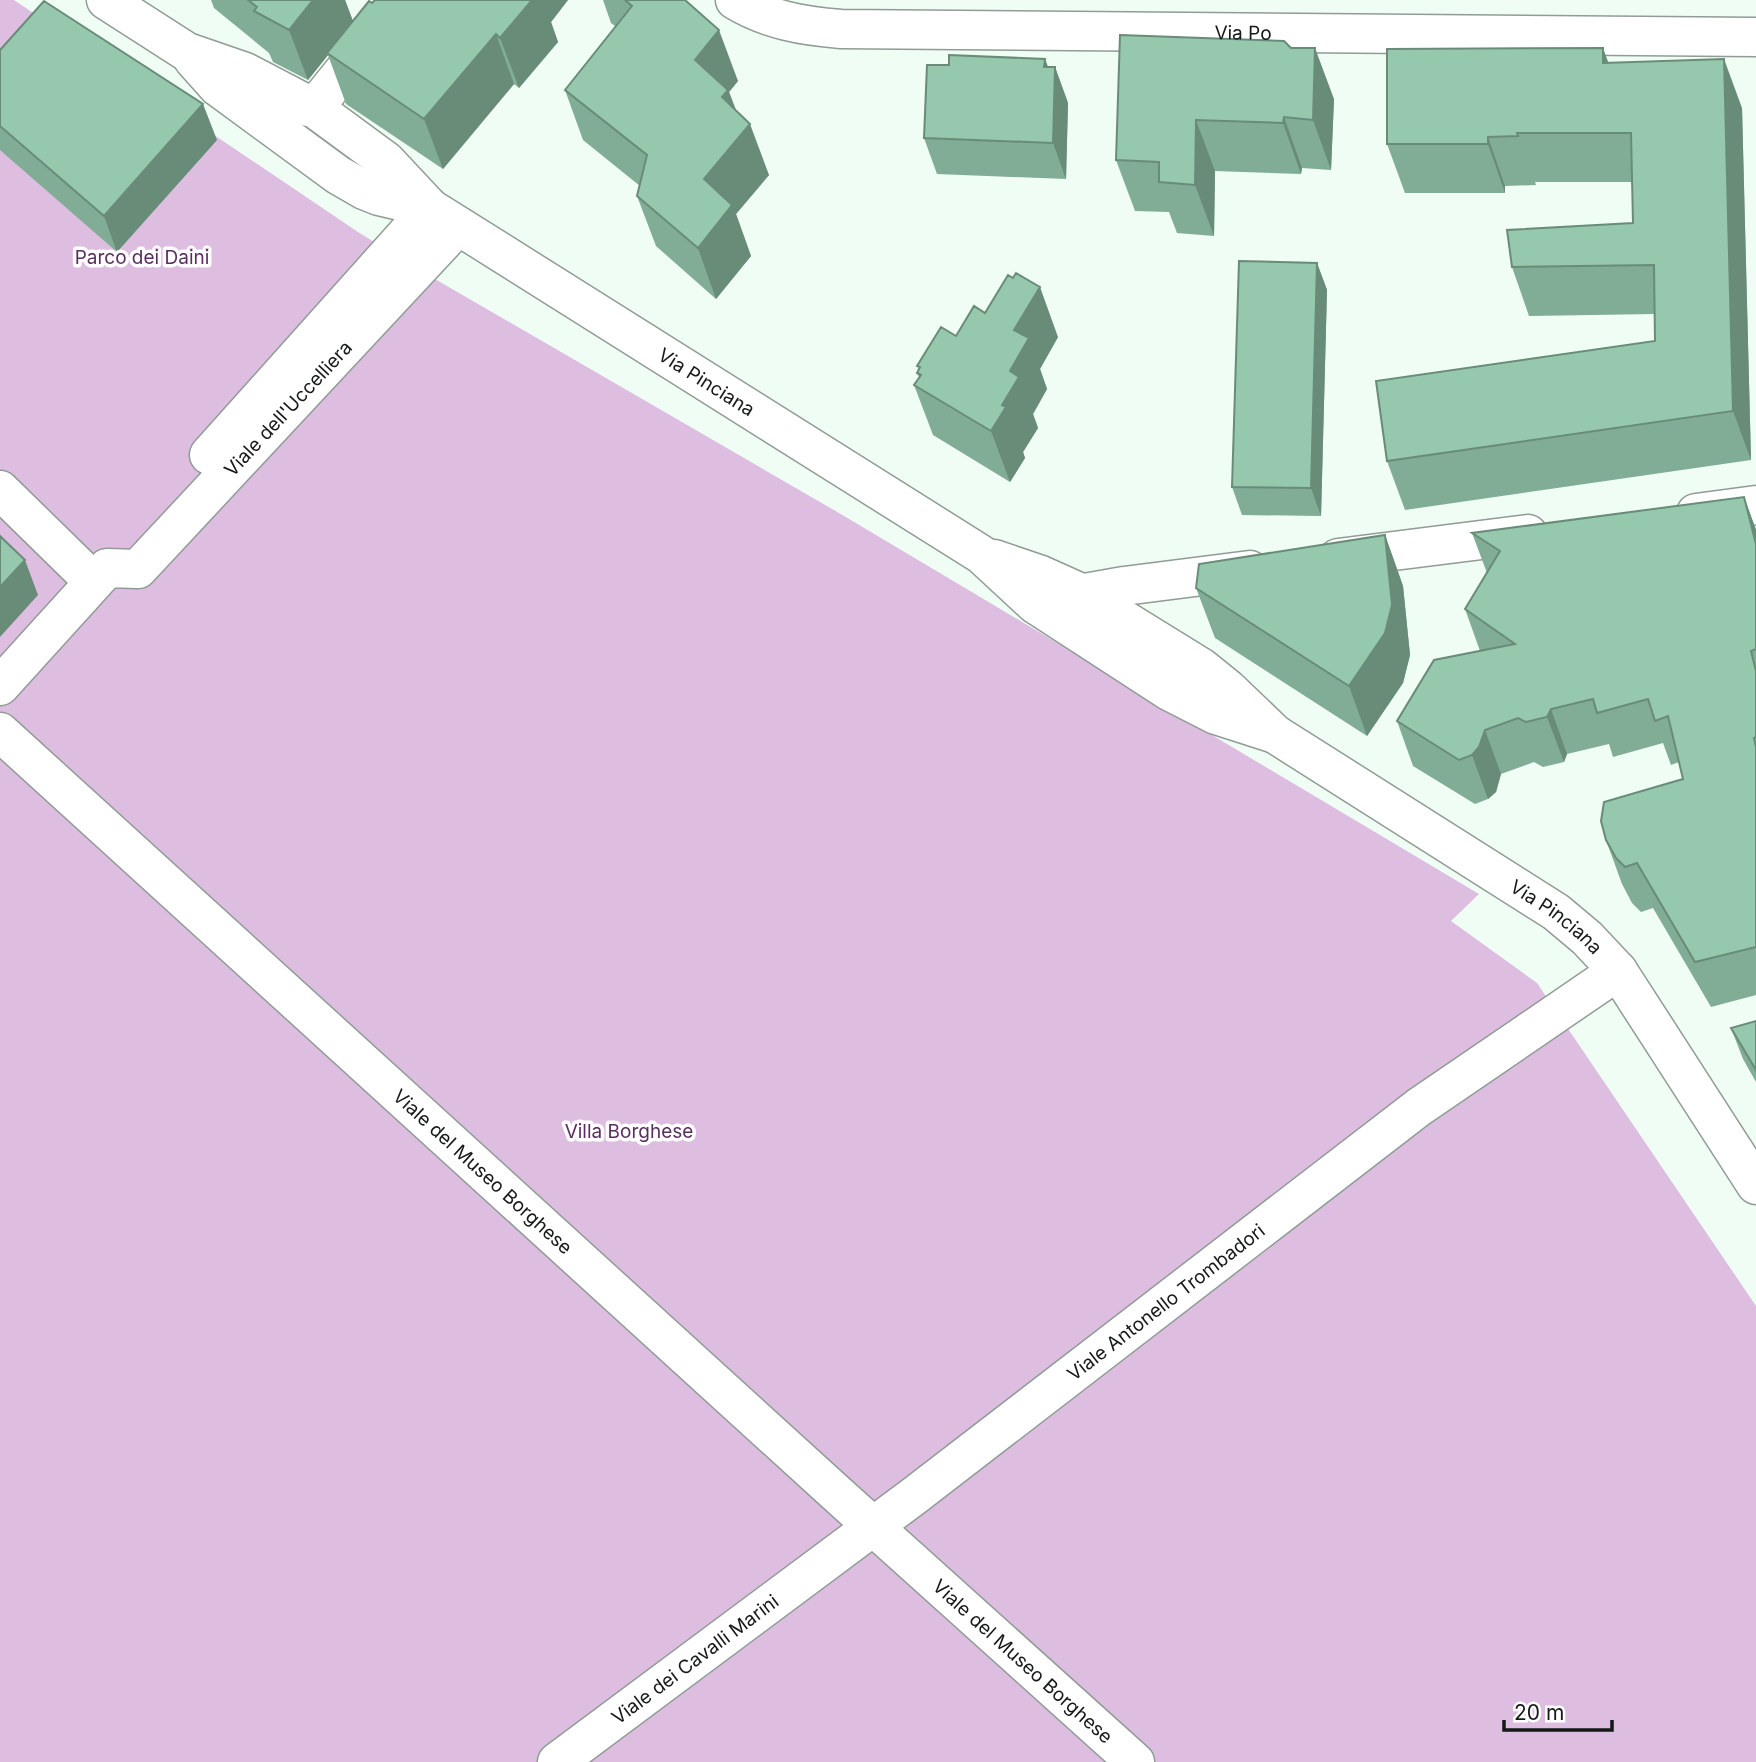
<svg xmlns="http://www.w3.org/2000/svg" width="1756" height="1762" font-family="Inter,sans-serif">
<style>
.green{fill:#ddbee0}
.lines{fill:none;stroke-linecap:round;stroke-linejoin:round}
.minor-casing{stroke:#909c95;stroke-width:41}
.major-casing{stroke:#909c95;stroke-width:41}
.minor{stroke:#fff;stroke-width:38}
.major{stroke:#fff;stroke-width:38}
.wall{fill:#81ac95}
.shaded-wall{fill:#698c79}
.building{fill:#96c8ad;stroke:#698c79;stroke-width:2}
.labels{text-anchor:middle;stroke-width:7;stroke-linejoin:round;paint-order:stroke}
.street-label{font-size:19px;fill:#151917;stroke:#fff}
.park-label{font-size:19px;fill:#5a2f5f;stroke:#fff}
</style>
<rect width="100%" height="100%" fill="#f0fdf5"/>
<path class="green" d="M0 0H14L358 232 428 275 839 513 1479 894 1451 921 1537 983 1756 1306V1762H0Z"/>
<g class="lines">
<defs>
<g id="minor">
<path id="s1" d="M735 0C768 20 803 26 841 29L1756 37"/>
<path d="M282 102 314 108 401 0"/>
<path d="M209 455 430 208"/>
<path d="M0 490 93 581"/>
<path d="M1696 513 1756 505"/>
<path d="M1338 558 1528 534"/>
<path d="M1057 598 1124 586 1250 570"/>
<path id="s2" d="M0 686 107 568 138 569 458 226"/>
<path id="s3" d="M0 732 836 1493 1135 1762"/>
<path id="s4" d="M557 1762 914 1496 1419 1107 1618 971"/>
</g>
<g id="major">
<path id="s5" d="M106 0 187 52 245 72 314 108 386 161 430 208 982 555 1035 604 1169 691 1216 715 1275 734"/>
<path d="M193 59 218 87 338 175 364 190 379 196 430 208"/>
<path id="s6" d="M994 559 1041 575 1079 592 1202 668 1228 689 1275 734 1556 912 1587 938 1618 971 1756 1185"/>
</g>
</defs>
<use href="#minor" class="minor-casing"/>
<use href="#major" class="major-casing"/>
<use href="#minor" class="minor"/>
<use href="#major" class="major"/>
</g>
<path class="wall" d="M211 0H345L353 21 375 0H568L551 22 558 42 519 88 514 84 443 169 346 104 328 55 308 80 273 62 269 53 214 8Z
M603 0H685L738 81 729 92 736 110 769 175 736 214 751 256 716 299 656 246 637 196 640 186 583 140 565 90 615 26 611 23Z
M1120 35 1334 99 1331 170 1302 168 1301 174 1215 171 1214 236 1177 233 1169 212 1135 211 1116 160Z
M0 50 217 140 117 252 0 150Z
M1045 59 1048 67H1055L1068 103 1066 179 937 174 924 138 949 65Z
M1608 63 1742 108 1751 460 1405 510 1387 461 1655 341V314L1529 316 1512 267 1633 223 1632 182H1535L1536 185 1505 186V193H1405L1387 144Z
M1317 263 1327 290 1321 516 1242 515 1232 487Z
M956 336 1058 337 1040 369 1047 389 1033 414 1038 428 1023 452 1025 458 1010 482 933 435 914 385 919 377 917 373 919 369 917 366Z
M1744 497 1756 530V995L1711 1007 1653 908 1641 912 1632 903 1622 884 1606 840 1683 779 1679 762 1671 765 1663 743 1613 757 1609 744 1567 754 1564 762 1543 767 1534 762 1501 774 1496 792 1488 799 1475 804 1413 766 1397 721 1480 651 1465 609 1487 573 1472 533Z
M1385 535 1403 586 1410 655 1403 683 1367 736 1215 638 1196 588Z
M1756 1021V1082L1743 1059 1731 1028Z"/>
<path class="shaded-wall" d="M313 0H345L354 24 327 53 328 55 308 80 289 30Z
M532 0H568L551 22 558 42 519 88 500 38Z
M719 30 738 81 729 92 744 132 750 124 769 175 736 214 751 256 716 299 698 248 704 179 695 60Z
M496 34 514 84 443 169 424 119Z
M1315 48 1334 99 1331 170 1313 120Z
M1603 48 1621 97 1603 63Z
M1045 59 1055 86V67L1068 103 1066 179 1053 143 1044 67Z
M1724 59 1742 108 1751 460 1733 411Z
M203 104 217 140 117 252 104 216Z
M1284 117 1302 168 1301 174 1283 123Z
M1196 120 1215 171 1214 236 1195 185Z
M1488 137 1505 186V193L1488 144Z
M1317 263 1327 290 1321 516 1311 488Z
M1040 287 1058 337 1040 369 1047 389 1033 414 1038 428 1023 452 1025 458 1010 482 991 431 1010 371 1014 330Z
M1744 497 1756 530V544Z
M1385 535 1403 586 1410 655 1403 683 1367 736 1349 686Z
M25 560 38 595 0 637V587Z
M1551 709 1567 754 1564 762 1547 717Z
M1485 730 1501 774 1496 792 1488 799 1472 755Z"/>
<path class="building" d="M248 0H313L289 30 254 11 257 7Z
M375 0H532L500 38 496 34 424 119 327 53 369 1 372 3Z
M625 0H685L719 30 695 60 728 90 722 97 750 124 704 179 732 205 698 248 637 196 647 155 565 90 632 6Z
M44 1 203 104 104 216 0 126V50Z
M1120 35 1284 41 1291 48H1315L1313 120 1284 117 1283 123 1196 120 1195 185 1159 182V162L1116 160Z
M1603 48V63L1724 59 1733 411 1387 461 1376 381 1655 341 1654 265 1512 267 1507 230 1633 223 1631 133H1517L1518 136 1488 137V144H1387V49Z
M949 55 1045 59 1044 67H1055L1053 143 924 138 927 65H949Z
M1239 261 1317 263 1311 488 1232 487Z
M1016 273 1040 287 1014 330 1029 338 1010 371 1019 377 1002 405 1006 407 991 431 914 385 921 375 917 373 920 367 917 366 941 327 956 336 974 306 985 313 1008 275 1013 278Z
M1744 497 1756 544V649L1751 651 1756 671V737L1754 738 1756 747V947L1695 962 1637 863 1625 867 1616 858 1606 840 1601 821 1604 802 1683 779 1668 716 1655 721 1648 699 1597 713 1593 699 1551 709 1547 717 1526 722 1518 718 1485 730 1479 747 1472 755 1459 760 1397 721 1434 660 1515 644 1465 609 1500 551 1472 533Z
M1385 535 1392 605 1385 633 1349 686 1196 588 1199 564Z
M0 536 25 560 0 587Z
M1756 1021V1070L1731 1028Z"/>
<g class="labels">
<g class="street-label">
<text dy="7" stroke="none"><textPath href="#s1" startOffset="513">Via Po</textPath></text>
<text dy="7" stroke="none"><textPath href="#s5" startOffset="716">Via Pinciana</textPath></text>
<text dy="7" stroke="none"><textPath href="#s2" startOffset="410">Viale dell'Uccelliera</textPath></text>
<text dy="7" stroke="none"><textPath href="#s6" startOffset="670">Via Pinciana</textPath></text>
<text dy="7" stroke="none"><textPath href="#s3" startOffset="653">Viale del Museo Borghese</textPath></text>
<text dy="7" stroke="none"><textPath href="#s4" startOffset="763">Viale Antonello Trombadori</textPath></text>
<text dy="7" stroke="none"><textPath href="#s4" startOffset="172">Viale dei Cavalli Marini</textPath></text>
<text dy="7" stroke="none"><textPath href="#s3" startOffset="1382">Viale del Museo Borghese</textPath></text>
</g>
<g class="park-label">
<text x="142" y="264">Parco dei Daini</text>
<text x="629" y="1138">Villa Borghese</text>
</g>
</g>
<path d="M1504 1720v10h108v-10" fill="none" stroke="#151917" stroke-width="3.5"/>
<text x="1514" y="1720" font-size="21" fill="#151917" stroke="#ffffff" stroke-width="5" paint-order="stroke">20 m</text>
</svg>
